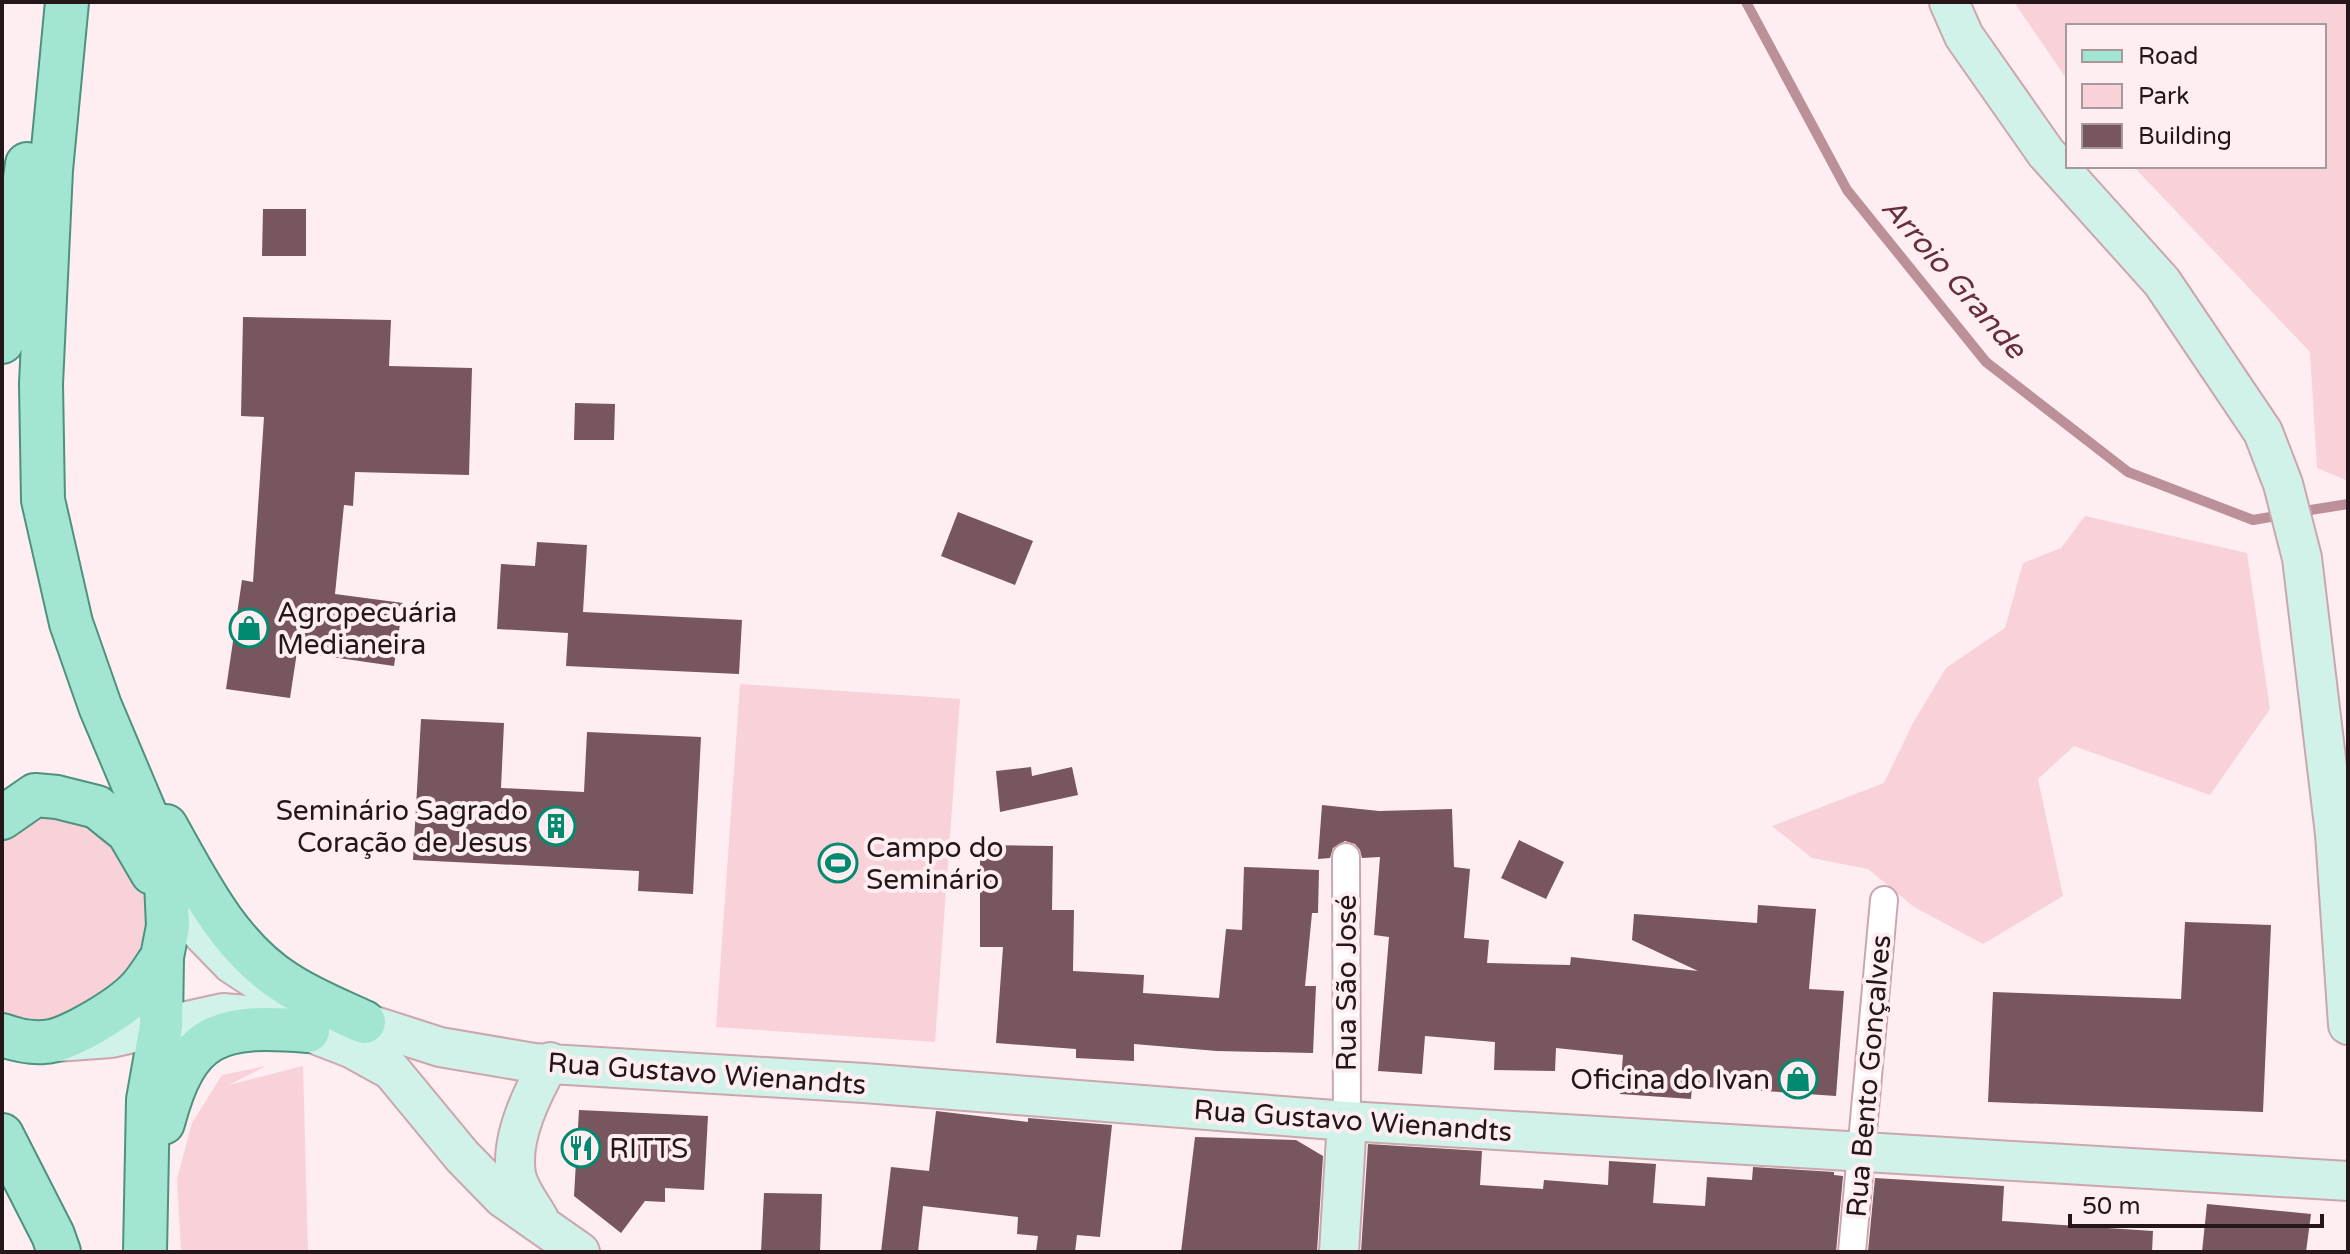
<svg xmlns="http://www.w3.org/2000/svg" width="2350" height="1254" font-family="'Varela Round',sans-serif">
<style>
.green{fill:#f9d1d9}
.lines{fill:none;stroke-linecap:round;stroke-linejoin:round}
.stream{stroke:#bb9099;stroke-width:10}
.building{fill:#77565d}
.street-casing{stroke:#cca6ae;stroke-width:30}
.secondary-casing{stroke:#cca6ae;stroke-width:42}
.primary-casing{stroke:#4f917f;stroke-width:46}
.street{stroke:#fff;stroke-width:26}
.secondary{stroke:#d1f2e9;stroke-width:38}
.primary{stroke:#a3e5d3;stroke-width:42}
.labels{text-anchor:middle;stroke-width:8;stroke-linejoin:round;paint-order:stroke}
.poi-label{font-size:28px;fill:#241619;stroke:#feeef1;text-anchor:start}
.street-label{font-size:28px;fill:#241619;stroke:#feeef1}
.water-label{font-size:30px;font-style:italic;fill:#672f3e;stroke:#feeef1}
</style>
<rect width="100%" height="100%" fill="#feeef1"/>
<path class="green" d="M2014 2H2348V481L2317 468 2310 352 2133 166H2324V26H2068V81Z
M2085 516 2247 553 2270 709 2210 795 2074 746 2038 779 2063 896 1983 944 1914 907 1868 869 1812 858 1772 826 1884 783 1913 723 1946 668 2005 628 2023 563 2061 548Z
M740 684 960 699 935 1042 716 1027Z
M46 816C61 819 80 820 93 828 144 857 169 935 125 981 119 988 78 1014 68 1017 47 1025 22 1017 2 1011V826L23 819Z
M266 1066 229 1085 303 1066 308 1252H181L177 1179 192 1123 222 1075Z"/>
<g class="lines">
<path class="stream" d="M1746 2 1847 190 1986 362 2128 472 2253 520 2282 515
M2298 512 2348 504"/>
</g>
<path class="building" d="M263 209H306V256H262Z
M243 317 391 320 389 366 472 368 469 475 355 472 353 506 344 505 335 594 403 603 394 666 297 652 290 698 226 689 242 580 253 582 264 417 241 416Z
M575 403 615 404 614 440H574Z
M958 512 1033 541 1015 585 941 556Z
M537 542 587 545 583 612 742 620 739 674 566 666 568 633 497 629 501 564 535 566Z
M421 719 504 723 501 788 584 792 587 732 701 737 693 894 638 891 639 871 413 860Z
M1031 767 1032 776 1072 767 1078 795 1000 812 996 771Z
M1322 805 1379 811 1452 809 1454 867 1470 869 1464 938 1489 940 1487 963 1570 965 1571 957 1698 971 1632 940 1634 914 1757 923 1758 905 1816 909 1809 989 1844 991 1836 1096 1692 1086 1691 1099 1620 1094 1623 1055 1556 1048 1555 1071 1494 1070 1495 1042 1425 1036 1422 1074 1378 1071 1389 937 1374 935 1380 857 1362 858 1360 850 1355 844 1345 841 1333 848 1330 858 1318 859Z
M1519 840 1564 862 1546 899 1501 878Z
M980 845 1053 846 1052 910H1074L1073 971 1144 975 1143 993 1219 998 1226 929 1242 930 1244 867 1319 870 1318 913H1312L1305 986H1316L1313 1053 1217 1051 1134 1044V1061L1076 1058V1049L996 1043 1003 947H980Z
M2185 922 2271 925 2263 1112 1988 1102 1993 992 2181 999Z
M579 1110 708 1116 704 1190 665 1188V1202L645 1201 621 1233 574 1196Z
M936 1111 1028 1122V1118L1112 1125 1100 1237 1077 1235 1075 1252H1036L1038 1236 1017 1234 1018 1217 923 1206 918 1252H881L891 1167 929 1171Z
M1195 1137 1296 1140 1323 1156 1317 1252H1181Z
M1368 1144 1482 1151 1480 1185 1543 1189 1544 1180 1608 1185 1609 1161 1656 1164 1653 1203 1705 1206 1707 1177 1752 1180 1753 1167 1834 1172V1175L1843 1176 1836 1252H1361Z
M1875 1178 2004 1186 2002 1221 2153 1231 2152 1252H1868Z
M764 1193 822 1194 820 1252H761Z
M2207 1204 2311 1214 2306 1252H2202Z"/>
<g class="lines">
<defs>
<path id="street" d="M1346 857 1347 1121
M1852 1252 1884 900"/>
<path id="secondary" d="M1949 2 1964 36 2046 153 2162 282 2263 432 2283 484 2302 558 2335 834 2348 1025
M165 895 232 964 272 990
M334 1013 440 1047 534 1063 864 1083 1347 1121 2348 1181
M56 1042 111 1038 223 1013 258 1016 286 1023 353 1049 391 1070 462 1156 503 1198 580 1252
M539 1219C532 1206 518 1189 516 1174 510 1138 532 1093 550 1062
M1339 1252 1347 1121"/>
<path id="primary" d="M67 2 51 170 41 384 43 500 71 623 100 706 165 860 168 926 162 957 161 1026 148 1100 145 1252
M2 342 27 164
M2 818 35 795 57 797 97 807 128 832 152 873
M166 826C198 883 229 947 286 983 310 999 338 1010 364 1022
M2 1035C16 1040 30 1043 44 1042 69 1041 124 1006 140 988 148 979 155 967 162 957
M163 1123C187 1031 220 1024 308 1031
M2 1135 53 1235 59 1252"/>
</defs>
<use href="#street" class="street-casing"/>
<use href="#secondary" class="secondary-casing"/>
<use href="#primary" class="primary-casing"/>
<use href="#street" class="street"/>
<use href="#secondary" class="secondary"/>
<use href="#primary" class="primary"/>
</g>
<defs>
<symbol id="shop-ring" viewBox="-11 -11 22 22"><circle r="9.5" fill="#feeef1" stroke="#018a70" stroke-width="1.5"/><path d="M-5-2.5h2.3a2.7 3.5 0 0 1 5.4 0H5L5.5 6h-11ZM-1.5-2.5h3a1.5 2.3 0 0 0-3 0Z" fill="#018a70"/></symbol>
<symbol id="building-ring" viewBox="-11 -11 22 22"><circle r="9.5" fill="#feeef1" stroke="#018a70" stroke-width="1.5"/><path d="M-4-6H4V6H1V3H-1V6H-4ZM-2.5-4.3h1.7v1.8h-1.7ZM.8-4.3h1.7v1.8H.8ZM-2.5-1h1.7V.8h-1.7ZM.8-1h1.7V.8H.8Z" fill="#018a70"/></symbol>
<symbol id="stadium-ring" viewBox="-11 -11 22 22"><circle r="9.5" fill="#feeef1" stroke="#018a70" stroke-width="1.5"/><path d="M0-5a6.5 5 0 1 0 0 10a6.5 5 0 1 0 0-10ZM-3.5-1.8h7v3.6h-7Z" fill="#018a70"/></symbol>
<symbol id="restaurant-ring" viewBox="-11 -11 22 22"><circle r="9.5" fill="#feeef1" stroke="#018a70" stroke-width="1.5"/><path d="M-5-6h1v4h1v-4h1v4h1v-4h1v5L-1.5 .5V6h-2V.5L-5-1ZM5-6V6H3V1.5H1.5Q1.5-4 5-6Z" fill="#018a70"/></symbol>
</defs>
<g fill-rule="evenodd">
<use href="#shop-ring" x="227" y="606" width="44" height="44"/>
<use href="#building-ring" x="534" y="804" width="44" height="44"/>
<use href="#stadium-ring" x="816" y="841" width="44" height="44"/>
<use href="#shop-ring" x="1776" y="1057" width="44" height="44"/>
<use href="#restaurant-ring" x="559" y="1126" width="44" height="44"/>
</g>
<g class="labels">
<g class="poi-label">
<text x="277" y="622">Agropecuária<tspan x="277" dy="32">Medianeira</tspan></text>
<text x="528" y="820" text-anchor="end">Seminário Sagrado<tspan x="528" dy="32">Coração de Jesus</tspan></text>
<text x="866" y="857">Campo do<tspan x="866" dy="32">Seminário</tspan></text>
<text x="1770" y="1089" text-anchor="end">Oficina do Ivan</text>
<text x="609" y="1158">RITTS</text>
</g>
<g class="street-label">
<text transform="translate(1346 983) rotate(-90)" y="10">Rua São José</text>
<text transform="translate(707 1073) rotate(4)" y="10">Rua Gustavo Wienandts</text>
<text transform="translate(1868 1076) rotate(-85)" y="10">Rua Bento Gonçalves</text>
<text transform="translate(1353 1120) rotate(4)" y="10">Rua Gustavo Wienandts</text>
</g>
<g class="water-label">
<text transform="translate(1954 278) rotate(49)" y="10">Arroio Grande</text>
</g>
</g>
<rect width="2350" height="1254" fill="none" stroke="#241619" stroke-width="8"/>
<rect x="2066" y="24" width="260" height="144" fill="#feeef1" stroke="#a7989b" stroke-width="2"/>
<rect x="2082" y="50" width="40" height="12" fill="#a3e5d3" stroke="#a7989b" stroke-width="2"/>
<text x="2138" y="64" font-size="24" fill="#241619">Road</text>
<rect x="2082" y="84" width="40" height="24" fill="#f9d1d9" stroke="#a7989b" stroke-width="2"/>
<text x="2138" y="104" font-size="24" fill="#241619">Park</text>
<rect x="2082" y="124" width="40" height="24" fill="#77565d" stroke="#a7989b" stroke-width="2"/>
<text x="2138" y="144" font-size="24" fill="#241619">Building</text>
<path d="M2070 1214v12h252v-12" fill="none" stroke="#241619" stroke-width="4"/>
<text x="2082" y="1214" font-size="24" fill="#241619" stroke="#feeef1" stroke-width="6" paint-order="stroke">50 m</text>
</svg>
